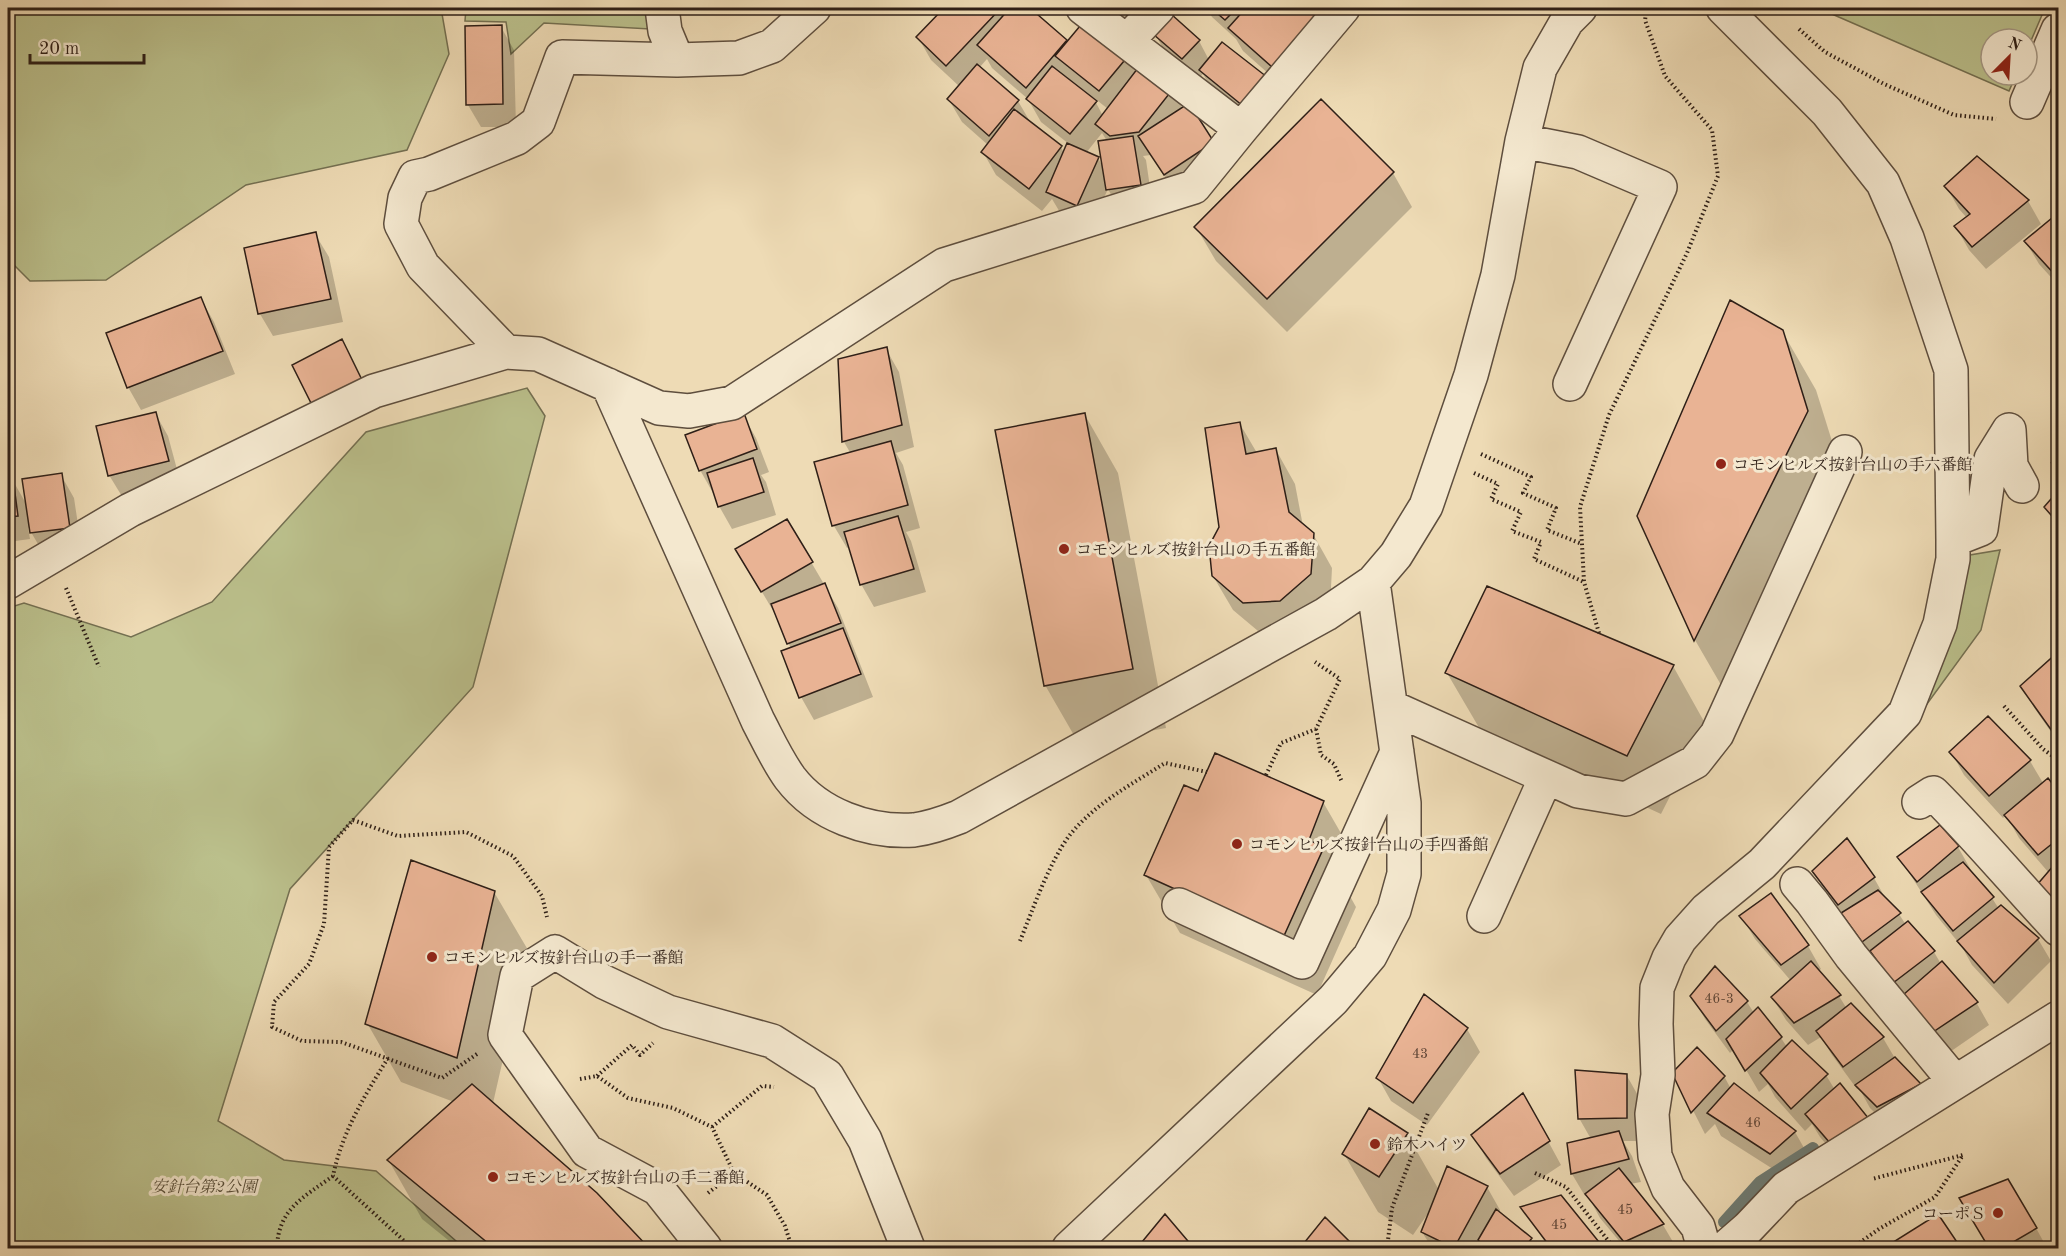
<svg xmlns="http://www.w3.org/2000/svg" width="2066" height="1256" font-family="'Old Standard TT','Noto Serif JP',serif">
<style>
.green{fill:#bbc08c;stroke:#747052;stroke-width:1.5}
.shadow{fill:#0003;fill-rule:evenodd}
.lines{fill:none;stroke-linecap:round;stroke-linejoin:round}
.stream{stroke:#6f7c74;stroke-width:12}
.building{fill:#e9b394;stroke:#2e1f17;stroke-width:1.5}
.minor-casing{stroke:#5e4e3e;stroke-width:36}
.path{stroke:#2e1f17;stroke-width:4;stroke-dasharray:1.5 3;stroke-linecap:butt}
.minor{stroke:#f4e8cf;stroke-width:33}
.poi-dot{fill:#8f2418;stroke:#f4e8cf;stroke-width:2}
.labels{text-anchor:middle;stroke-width:6;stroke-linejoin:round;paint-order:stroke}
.number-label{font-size:14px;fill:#5d4436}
.poi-label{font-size:16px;fill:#2e1f17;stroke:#f4e8cf;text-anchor:start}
.park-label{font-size:16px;font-style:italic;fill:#584f3a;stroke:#f4e8cf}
</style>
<rect width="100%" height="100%" fill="#eedbb5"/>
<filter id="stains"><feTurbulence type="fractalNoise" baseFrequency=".00333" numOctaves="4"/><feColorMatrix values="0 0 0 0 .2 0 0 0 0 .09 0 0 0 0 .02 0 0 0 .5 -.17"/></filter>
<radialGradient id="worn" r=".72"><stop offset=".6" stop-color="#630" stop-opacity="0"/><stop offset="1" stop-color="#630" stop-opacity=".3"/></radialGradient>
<path class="green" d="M8 8H441L449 54 407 150 246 185 106 280 30 281 8 259Z
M466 8H650V29L544 23 511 54 506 22 465 21Z
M1818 8H2045L2027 50V39H1991V75H2016L2009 91Z
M527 388 545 416 473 687 290 889 218 1121 284 1160 376 1171 464 1248H8V608L24 603 131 637 212 602 366 432Z
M2000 550 1981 630 1916 719 1970 555Z"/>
<path class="shadow" d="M946 8H1009L1010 9 1012 8H1027L1068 44 1127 56 1137 72 1171 90 1183 109 1213 142 1178 197 1151 155 1143 156 1146 160 1153 208 1121 213 1108 189 1090 228 1061 214 1052 199 1042 211 996 175 983 152 988 145 962 122 949 100 960 87 931 60 918 37ZM987 59 992 68 1028 99 1041 122 1069 144 1064 153 1061 147 1032 125 1018 101 979 68ZM1093 97 1108 109 1103 116ZM1102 133 1107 141 1104 169 1098 158 1086 153Z
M1115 8H1179L1171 16 1199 41 1209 60 1223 44 1257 128 1214 93 1203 74 1196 81 1168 57 1155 34 1123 21Z
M1206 8H1325L1287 90 1243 51 1236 39 1212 17Z
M501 27 514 50 516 127H481L468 105Z
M1977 158 2028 201 2041 224 1986 269 1969 250 1956 227 1967 218 1959 209 1946 186Z
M1393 173 1412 207 1287 332 1216 261 1196 227Z
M2058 215V285L2039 264 2026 242Z
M315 234 329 257 343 322 273 336 260 314Z
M201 299 214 322 235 374 141 410 128 387Z
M1782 331 1816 390 1841 470 1728 697 1695 640 1639 516Z
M886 349 899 372 914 447 896 453 903 465 920 528 906 532 911 541 926 592 874 607 861 584 850 547 847 548 834 526 816 463 851 454 844 442 839 360Z
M155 413 168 436 181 484 123 498 109 475Z
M743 415 756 438 769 472 761 475 766 482 776 515 732 529 719 506 715 492 713 493 700 470Z
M1085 415 1118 473 1166 728 1079 744 1045 685Z
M1240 424 1257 453 1276 450 1295 484 1303 526 1313 534 1332 568 1330 608 1264 636 1233 610 1213 576 1220 527Z
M61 475 74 498 82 551 45 556 28 527 30 539 8 542V480L12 479 28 507Z
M2058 493V529L2046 507Z
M787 521 838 608 873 697 814 720 801 697 791 649 776 614H775L737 550Z
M2058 654V742L2035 709 2022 686Z
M1673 666 1706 725 1661 814 1481 731 1447 673Z
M1951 752 2030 761 2043 783 2048 780 2058 793V918L2049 873 2019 838 2006 815 2003 818 1964 775Z
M1199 793 1323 802 1357 861 1346 889 1356 907 1317 995 1180 933 1146 875Z
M1940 827 1958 847 1971 870 1969 872 1992 898 1999 909 2038 939 2051 961 2008 1004 1972 965 1962 947 1936 915 1899 857Z
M1847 841 1874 878 1887 901 1899 914 1906 925 1934 952 1941 964 1976 1002 1989 1025 1947 1054 1885 974 1878 962 1876 964 1827 894 1814 871Z
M494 892 528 950 493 1103 596 1194 647 1248H458L422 1219 389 1161 454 1102 401 1082 367 1023Z
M1770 895 1808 946 1821 969 1818 971 1839 996 1847 1009 1851 1005 1883 1038 1896 1060 1920 1084 1933 1107 1891 1129 1870 1108 1859 1088 1857 1089 1832 1055 1821 1037 1808 1045 1786 1020 1772 997 1791 981 1755 939 1741 916Z
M1716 968 1747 1002 1754 1013 1781 1038 1787 1047 1826 1075 1835 1090 1844 1165 1820 1137 1812 1124 1805 1131 1775 1097 1768 1084 1759 1092 1734 1049 1730 1053 1705 1019 1692 996Z
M1425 996 1467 1029 1480 1052 1427 1125 1391 1101 1378 1078Z
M1674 1073 1724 1076 1731 1089 1734 1085 1795 1132 1808 1155 1784 1176 1721 1136 1715 1124 1705 1134Z
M1627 1076 1640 1099 1639 1141H1623L1632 1156 1641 1182 1630 1184 1663 1225 1676 1247 1673 1248H1625L1600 1218 1588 1196H1585L1572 1174 1591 1139 1579 1118Z
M1535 1117 1561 1165 1514 1196 1486 1158 1473 1135Z
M1407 1134 1439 1190 1487 1187 1500 1210 1499 1213 1531 1239 1536 1248H1484L1481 1244 1479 1248H1432L1422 1232 1431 1209 1413 1235 1378 1212 1344 1154Z
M1961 1199 2036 1228 2047 1248H1990Z
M1523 1208 1598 1243 1601 1248H1549Z
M1165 1216 1192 1248H1139Z
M1938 1216 1959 1248H1890L1889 1247Z
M1325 1219 1353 1246 1354 1248H1302Z"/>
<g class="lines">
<path class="stream" d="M1724 1222 1760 1182 1813 1148"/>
</g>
<path class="building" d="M944 8H1001L946 66 916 37Z
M1010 8H1030L1067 40 1026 88 977 45Z
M1119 8H1146L1134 21Z
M1211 8H1237L1225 20Z
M1246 8H1326L1273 68 1228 28Z
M1171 14 1200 40 1182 59 1153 34Z
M1085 20 1129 55 1099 91 1055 56Z
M502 25 503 104 466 105 465 26Z
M1222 42 1267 77 1243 106 1199 70Z
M977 64 1019 100 989 136 947 99Z
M1141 64 1173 89 1139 132 1110 136 1095 124Z
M1052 66 1097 101 1070 134 1026 99Z
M1321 99 1394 172 1267 299 1194 227Z
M1189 103 1214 142 1164 175 1138 136Z
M1014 109 1062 146 1029 189 981 152Z
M1133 136 1141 185 1106 190 1098 141Z
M1067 143 1099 157 1077 206 1046 192Z
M1977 156 2029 200 1972 247 1954 226 1970 214 1944 186Z
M2058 213V278L2024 241Z
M316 232 331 299 258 314 244 248Z
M201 297 223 351 127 388 106 333Z
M1730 300 1783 330 1808 411 1694 641 1637 516Z
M342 339 363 382 313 407 292 365Z
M887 347 902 425 842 442 838 359Z
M156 412 169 461 108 476 96 426Z
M744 413 757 449 699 471 685 435Z
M1085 413 1133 669 1044 686 995 430Z
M1240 422 1246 454 1276 448 1289 512 1314 533 1311 574 1280 601 1243 603 1212 576 1209 546 1219 527 1205 428Z
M891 441 908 505 832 526 814 462Z
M753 458 764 492 718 507 707 473Z
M62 473 70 528 30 533 22 479Z
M8 478H13L18 516 8 517Z
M2058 491V523L2044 507Z
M898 516 914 569 860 585 844 532Z
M787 519 813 562 761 592 735 549Z
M825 583 841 623 787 644 771 604Z
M1487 586 1674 665 1627 756 1445 673Z
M843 628 861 674 799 698 781 651Z
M2058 652V726L2052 731 2020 686Z
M1988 716 2031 760 1989 796 1949 752Z
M1215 753 1324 801 1309 840 1324 847 1283 938 1144 875 1184 785 1198 791Z
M2048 778 2058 791V839L2038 855 2004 815Z
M1940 825 1959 846 1917 882 1897 857Z
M1847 838 1875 877 1838 905 1812 871Z
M411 860 495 891 457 1058 365 1024Z
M1963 862 1994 897 1953 931 1921 892Z
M2054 865 2058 870V912L2036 886Z
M1878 890 1901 913 1862 942 1841 913Z
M1771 893 1809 945 1781 965 1739 916Z
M2001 905 2039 938 1994 983 1957 941Z
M1908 921 1935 951 1893 983 1870 951Z
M1811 961 1841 995 1794 1023 1771 997Z
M1942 961 1978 1002 1933 1032 1903 995Z
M1715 966 1748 1001 1716 1031 1690 996Z
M1424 994 1468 1028 1413 1103 1376 1078Z
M1851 1003 1884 1037 1843 1067 1816 1031Z
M1758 1007 1782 1037 1745 1071 1726 1039Z
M1792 1040 1828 1074 1791 1109 1760 1073Z
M1697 1047 1725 1076 1691 1113 1672 1073Z
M1895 1057 1921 1084 1877 1107 1855 1085Z
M1575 1070 1627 1074V1118L1578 1119Z
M1734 1083 1796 1131 1770 1154 1707 1113Z
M1840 1083 1869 1119 1830 1143 1805 1114Z
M472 1084 597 1193 649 1248H494L387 1160Z
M1523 1093 1550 1141 1500 1174 1471 1135Z
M1369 1108 1408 1133 1379 1177 1342 1154Z
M1619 1131 1629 1159 1571 1174 1567 1143Z
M1447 1166 1488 1186 1454 1248 1421 1232Z
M1619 1168 1664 1224 1624 1242 1585 1194Z
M2008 1179 2037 1228 2003 1248H1989L1959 1198Z
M1561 1195 1599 1242 1588 1248H1551L1520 1207Z
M1496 1209 1532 1238 1524 1248H1486L1478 1240Z
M1165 1214 1193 1247 1192 1248H1137Z
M1938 1214 1961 1248H1888L1887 1246Z
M1325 1217 1354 1246 1351 1248H1300Z"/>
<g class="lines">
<defs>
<path id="minor" d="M662 8 665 31 677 60
M1083 8 1241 129
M1127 41 1158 8
M2027 102 2058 30
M1522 141 1578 152 1660 187 1570 384
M506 352 423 266 401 224 405 198 415 177 429 174 517 138 538 122 562 57 677 60 739 58 772 46 814 8
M608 385 758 721C768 740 777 760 790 778 818 815 869 833 914 830 929 828 944 823 959 817L1326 614 1373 582 1396 555 1426 506 1471 375 1498 275 1522 141 1540 68 1567 21 1580 8
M1953 540 1981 529 1991 459 2009 430 2011 466 2022 486
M8 582 130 510 374 391 506 352 538 354 659 408 689 411 732 403 944 265 1194 187 1241 129 1343 8
M1391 707 1578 791 1626 799 1695 762 1717 734 1845 452
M1919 802 1933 793C1977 837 2016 884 2058 929
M1797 884 1812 902 1851 956 1955 1082
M1179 905 1302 962 1397 752
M1484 916 1546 777
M705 1248 658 1189 587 1151 505 1035 517 976 555 952 604 982 668 1012 772 1041 827 1076 865 1140 908 1248
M1069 1248 1333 1000 1370 956 1394 910 1404 874V803L1373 582
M1704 1248 1698 1227 1668 1188 1655 1156 1652 1114 1658 1075 1656 1024 1657 988 1669 958 1680 939 1706 910 1762 864 1905 713 1940 624 1953 559V540L1951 370 1907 238 1883 183 1827 112 1723 8
M1725 1248 1748 1228 1786 1188 2058 1018"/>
</defs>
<use href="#minor" class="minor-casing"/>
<path class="path" d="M1799 29 1825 52 1884 84 1954 115 1996 119
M2054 194 2058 196
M1481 454 1531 477 1523 493 1556 508 1547 530 1582 544
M2052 464 2058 455
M1474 473 1498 484 1491 499 1521 512 1512 531 1541 542 1534 559 1584 582
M66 588 99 667
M1599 633 1584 582 1580 507 1609 415 1687 253 1718 176 1712 130 1665 76 1645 20 1647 8
M2004 706 2043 749 2058 760
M1316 729 1321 755 1334 764 1342 782
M1266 775 1281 743 1316 729 1340 679 1315 662
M1020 941C1033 909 1049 863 1069 836 1094 804 1132 784 1165 763L1207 772
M477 1054 442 1078 341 1042 302 1041 272 1027 274 1002 309 964 324 924 329 847 353 820 398 836 466 832 513 856 542 896 547 917
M388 1058C365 1095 342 1132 333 1176L412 1248
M597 1076 632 1045 640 1055 653 1043
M580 1079 597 1076 628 1098 673 1108 712 1127 734 1173 767 1195 785 1226 792 1248
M712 1127 762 1086 774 1087
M1535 1173 1566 1187 1614 1248
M708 1193 734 1173
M277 1248C278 1209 304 1197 333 1176
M1387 1248 1392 1208 1428 1113
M1852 1248 1879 1229 1935 1197 1963 1155 1872 1179"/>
<use href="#minor" class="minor"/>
</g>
<g class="poi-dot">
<circle cx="1721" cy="464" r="6"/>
<circle cx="1064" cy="549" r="6"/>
<circle cx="1237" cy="844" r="6"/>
<circle cx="432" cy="957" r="6"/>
<circle cx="1375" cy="1144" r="6"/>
<circle cx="493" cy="1177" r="6"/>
<circle cx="1998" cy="1213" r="6"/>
</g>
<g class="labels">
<g class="number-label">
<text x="1719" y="1003">46-3</text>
<text x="1420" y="1058">43</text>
<text x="1753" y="1127">46</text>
<text x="1625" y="1214">45</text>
<text x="1559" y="1229">45</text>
</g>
<g class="poi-label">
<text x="1733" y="470">コモンヒルズ按針台山の手六番館</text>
<text x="1076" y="555">コモンヒルズ按針台山の手五番館</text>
<text x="1249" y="850">コモンヒルズ按針台山の手四番館</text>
<text x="444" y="963">コモンヒルズ按針台山の手一番館</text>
<text x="1387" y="1150">鈴木ハイツ</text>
<text x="505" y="1183">コモンヒルズ按針台山の手二番館</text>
<text x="1986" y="1219" text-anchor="end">コーポＳ</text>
</g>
<g class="park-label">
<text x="204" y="1192">安針台第2公園</text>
</g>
</g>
<rect width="2066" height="1256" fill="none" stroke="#eedbb5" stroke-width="30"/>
<rect x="9" y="9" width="2048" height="1238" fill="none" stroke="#2e1f17" stroke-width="3"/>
<rect x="15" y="15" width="2036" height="1226" fill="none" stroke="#2e1f17" stroke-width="1.5"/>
<g transform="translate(2009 57) rotate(24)"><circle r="28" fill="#f4e8cf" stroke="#a59885" stroke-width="1.5"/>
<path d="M0-4.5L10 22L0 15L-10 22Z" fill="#8f2418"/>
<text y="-9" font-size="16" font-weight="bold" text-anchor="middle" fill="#2e1f17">N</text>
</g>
<path d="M30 54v9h114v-9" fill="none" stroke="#2e1f17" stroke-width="3"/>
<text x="39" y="54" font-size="18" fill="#2e1f17" stroke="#f4e8cf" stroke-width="4.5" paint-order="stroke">20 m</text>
<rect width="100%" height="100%" filter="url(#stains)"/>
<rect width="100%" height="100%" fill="url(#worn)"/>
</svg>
